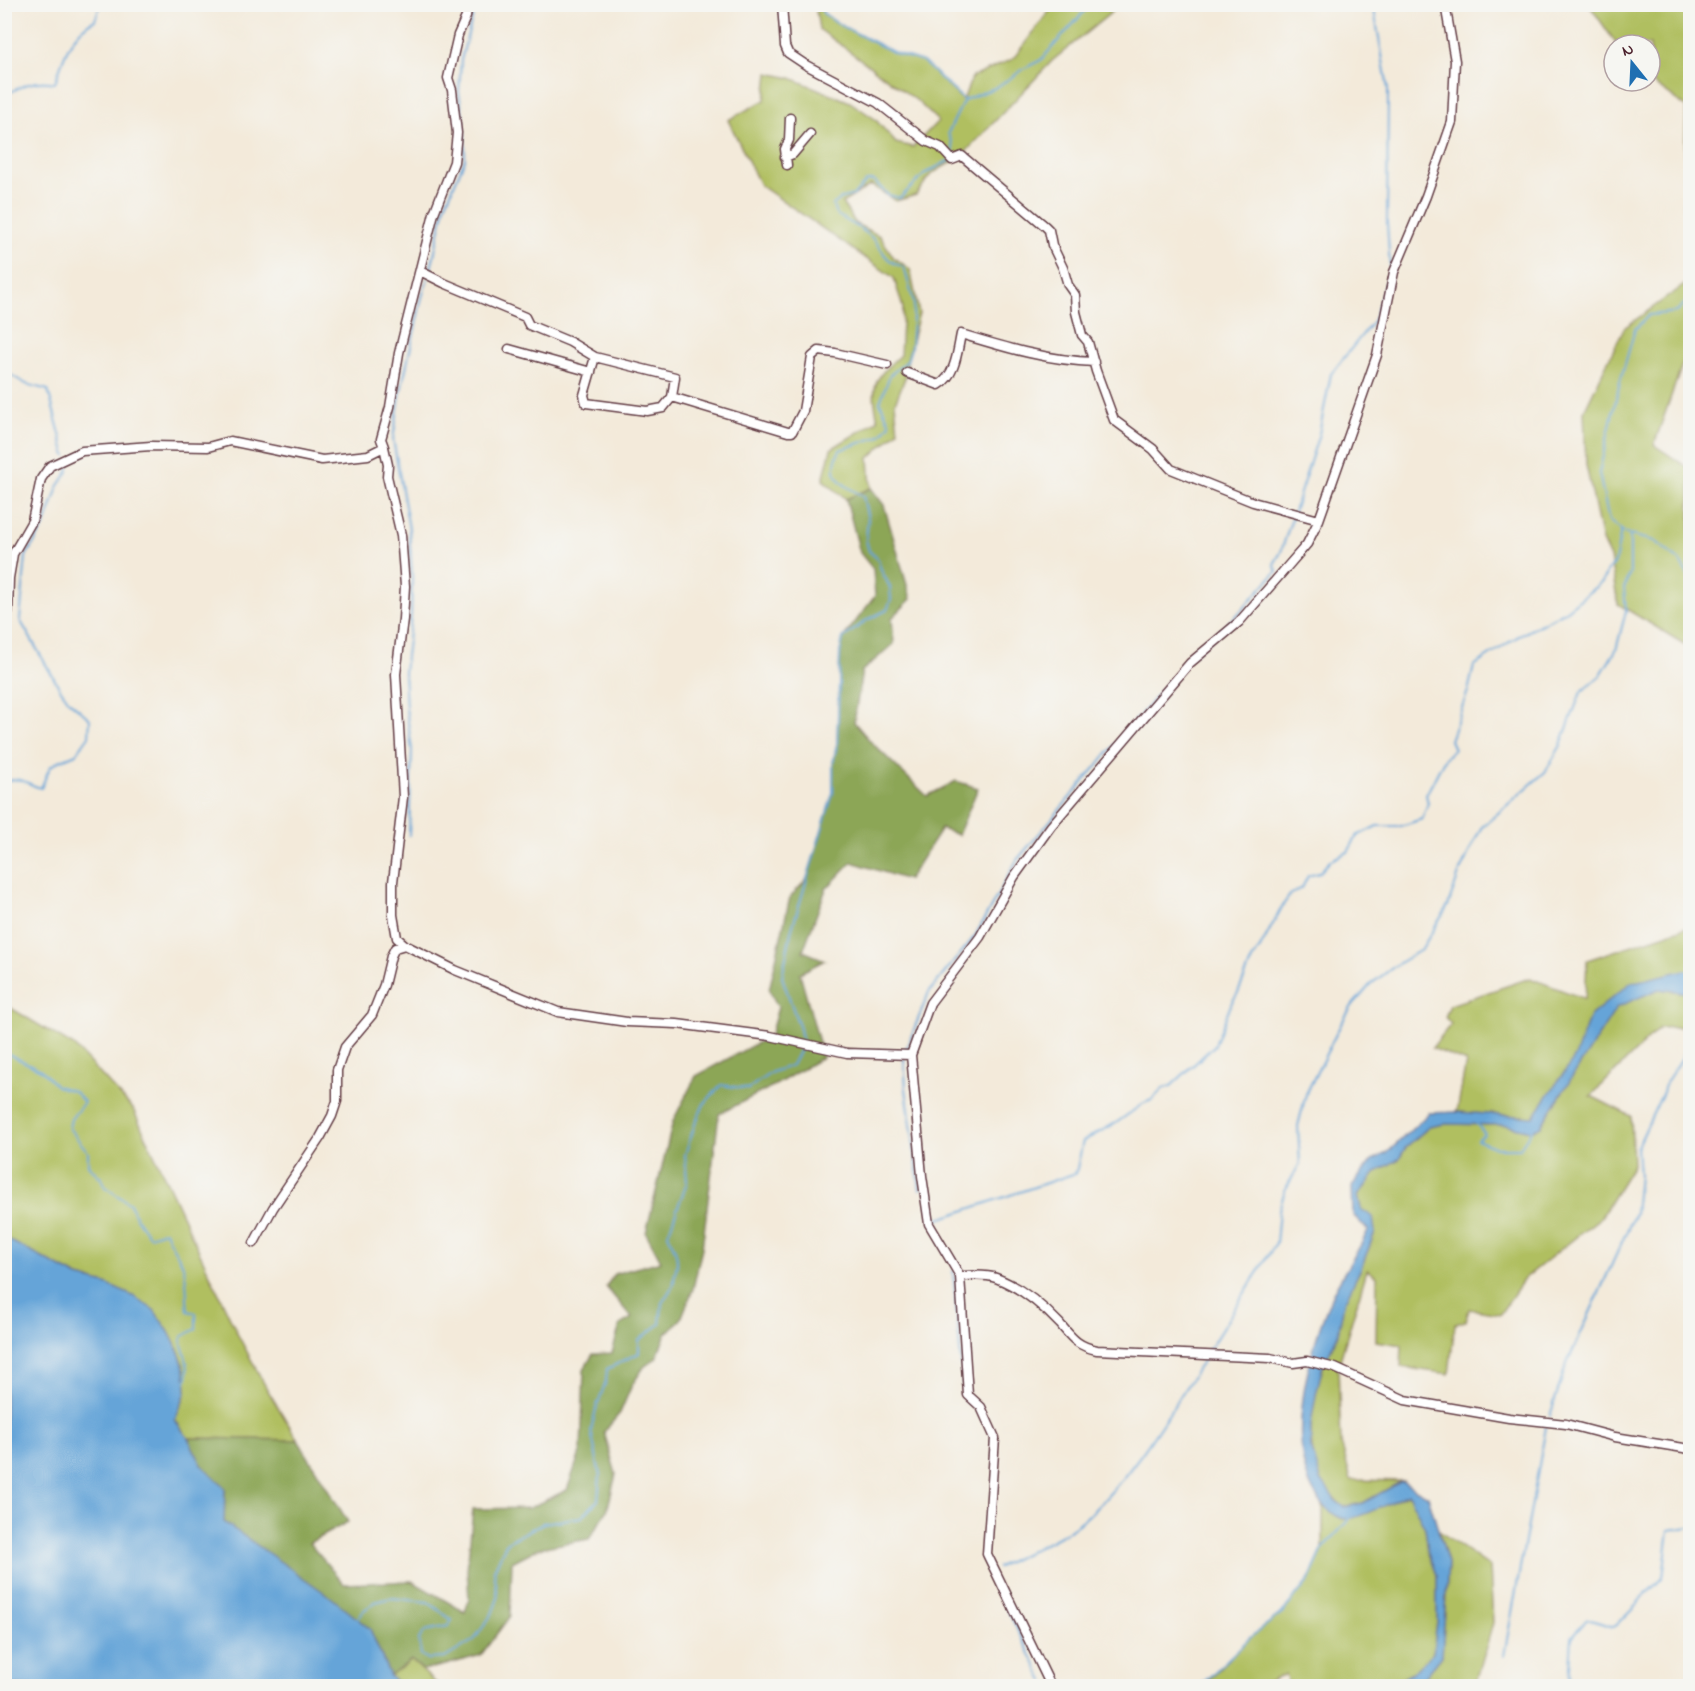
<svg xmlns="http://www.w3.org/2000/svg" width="1695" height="1691" font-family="'Indie Flower',sans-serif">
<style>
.green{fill:#b0bf61;stroke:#7d6f46;stroke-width:1.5}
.forest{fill:#8ca657;stroke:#6b6241;stroke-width:1.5}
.water{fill:#65a4d8;stroke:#586282;stroke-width:1.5}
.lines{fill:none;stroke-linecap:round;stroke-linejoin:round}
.stream{stroke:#65a4d8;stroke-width:2}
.street-casing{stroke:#633d45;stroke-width:11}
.street{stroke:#fff;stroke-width:8}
</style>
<rect width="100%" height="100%" fill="#f6f6f2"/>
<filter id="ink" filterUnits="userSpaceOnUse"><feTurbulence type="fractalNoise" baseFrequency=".0167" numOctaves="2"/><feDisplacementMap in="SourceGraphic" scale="12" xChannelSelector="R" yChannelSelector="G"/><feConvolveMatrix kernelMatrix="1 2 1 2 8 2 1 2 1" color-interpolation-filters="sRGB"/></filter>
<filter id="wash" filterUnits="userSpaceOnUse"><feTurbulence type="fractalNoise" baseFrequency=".008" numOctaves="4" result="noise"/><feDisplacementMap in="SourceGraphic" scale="24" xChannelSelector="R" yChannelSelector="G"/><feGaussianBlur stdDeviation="1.35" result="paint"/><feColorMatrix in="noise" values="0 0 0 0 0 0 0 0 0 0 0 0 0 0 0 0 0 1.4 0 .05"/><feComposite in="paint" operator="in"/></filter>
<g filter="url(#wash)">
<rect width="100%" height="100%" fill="#f3eada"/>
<path class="green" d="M815 5H820L823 13 838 24 895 53 923 62 963 100 972 77 1013 59 1054 5H1116L1113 11 1052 61 962 156 931 174 916 195 896 201 871 185 842 203 856 224 880 236 894 258 910 269 919 313 907 361V373L895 403 898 431 869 458 871 488 846 499 823 480 831 449 878 420C870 385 874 379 900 355L903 308 894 278 760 185 728 120 765 100 768 73 791 78 850 102 875 119 896 143 913 147 938 121 916 100 819 29Z
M1590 6 1690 5V342L1654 445 1690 469V661L1689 647 1618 604 1610 558 1602 541 1586 465 1584 411 1624 328 1690 281 1684 202 1686 107 1650 81V45H1617Z
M1690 926V971L1685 970 1597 1011 1590 1016 1576 1057 1533 1117 1457 1112 1466 1062 1432 1048 1451 1024 1445 1017 1450 1005 1530 978 1585 999 1587 960Z
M1659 989 1690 993V1029L1679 1027 1659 1028 1591 1096 1631 1116 1633 1165 1601 1217 1524 1279 1500 1314 1469 1309 1466 1321 1455 1324 1449 1374 1401 1367 1402 1345 1376 1341 1377 1277 1367 1270 1338 1367 1341 1443 1351 1480 1402 1481 1363 1503 1344 1507C1302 1476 1306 1412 1323 1368 1327 1356 1333 1346 1337 1334 1341 1324 1341 1313 1344 1303 1348 1292 1355 1281 1360 1270 1366 1258 1370 1244 1375 1232L1361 1209 1358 1196 1376 1172 1399 1159 1406 1147 1429 1127 1444 1124 1506 1125 1531 1131 1541 1126 1617 1006Z
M4 1004 74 1046 133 1109 238 1335 267 1389 298 1440 188 1438 175 1420 186 1392 106 1284 78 1277 5 1238Z
M1409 1494 1425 1528 1428 1550 1437 1575V1622L1433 1653 1412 1673 1390 1686H1289L1285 1674 1261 1686H1216L1208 1680 1252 1636 1283 1612 1309 1580 1323 1549V1506L1342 1519 1363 1514Z
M1439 1531 1490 1567 1493 1623 1475 1686H1410L1425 1677 1442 1656 1448 1563Z
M411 1660 439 1686H401L390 1676Z"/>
<path class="forest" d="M871 488 884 505 911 599 892 618 894 644 862 671 854 722 871 742 927 796 956 781 978 788 958 835 941 829 908 880 852 862 826 889 803 951 825 960 800 973 823 1057 777 1084 719 1114 702 1248 693 1289 681 1319 666 1334 656 1358 644 1367 632 1385 620 1413 604 1432 616 1474 607 1511 589 1539 539 1548 512 1562 510 1616 481 1655 446 1665 423 1670 411 1660 390 1676 370 1629 224 1522 225 1488 202 1465 188 1438 298 1440 348 1522 309 1543 344 1584 412 1581 465 1612 469 1599 467 1570 473 1509 529 1508 567 1490 581 1450 584 1369 593 1354 612 1353 620 1325 632 1318 606 1287 614 1274 661 1261 646 1233 673 1121 696 1076 770 1036 778 1007 769 990 790 897 807 879 833 793V763L837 744 840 653 843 638 875 596 873 569 860 553 846 499Z"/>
<path class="water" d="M1685 970 1690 971V993L1659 989 1617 1007 1541 1126 1531 1131 1506 1125 1444 1124 1429 1127 1406 1147 1399 1159 1376 1172 1358 1196 1361 1209 1373 1217 1375 1232 1361 1268 1344 1303 1338 1334 1322 1369 1316 1395 1311 1424V1447L1321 1480 1335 1500 1344 1507 1363 1503 1402 1481 1428 1496 1448 1563 1442 1656 1425 1677 1410 1686H1390L1412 1673 1433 1653 1437 1622V1575L1428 1550 1425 1528 1408 1494C1396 1500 1357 1520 1345 1519 1334 1517 1323 1506 1317 1497 1283 1446 1309 1351 1331 1298 1341 1274 1358 1254 1368 1230L1353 1215 1352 1187 1355 1182 1372 1160 1387 1153 1429 1113 1457 1112 1533 1117 1575 1057 1590 1016 1630 983Z
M5 1238 78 1277 106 1284 133 1296 154 1310 169 1332 179 1352 185 1370 186 1392 175 1420 188 1438 202 1465 225 1488 224 1522 332 1598 370 1629 390 1676 401 1686H11L4 1676Z"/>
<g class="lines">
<path class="stream" d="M820 4 823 13 838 24 895 53 923 62 964 100
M1690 5 1689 6 1690 15
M4 96C22 85 35 79 55 83 63 59 70 32 95 20L101 4
M954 156 952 143 948 133 964 100 997 87 1027 67 1041 60 1091 4
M1690 222 1688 228 1690 237
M430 273 445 206 465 159 464 124 459 92 461 60 476 4
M1690 298 1677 312 1649 315 1635 329 1620 382 1599 473 1609 521 1626 534 1654 541 1679 560 1690 578
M4 371 26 384 48 390 66 456
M1193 655 1238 614 1277 571 1274 564 1281 552 1319 434 1331 374 1374 320 1390 268 1387 223 1388 89 1373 4
M4 783C23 774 26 785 41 788L50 767 59 761 76 754 89 736 90 719 69 701 59 687 20 620 26 556 45 525 58 487 69 470 67 462
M409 835 412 750 406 708 404 672 411 616 412 578 409 529 393 439 400 395 422 297 428 278
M4 1052 41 1070 56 1086 74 1091 84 1102 71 1119 69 1128 88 1152V1165L101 1178 105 1187 130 1204 135 1216 149 1236 165 1231C169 1244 179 1254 183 1266 188 1281 186 1296 188 1311L196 1313V1329L182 1337 181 1341C184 1354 192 1370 185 1382
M905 1052 929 992 975 936 1017 860 1169 681
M904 1058 906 1089 920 1189
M1475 1122 1485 1134 1477 1140 1497 1148H1520L1532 1130
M933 1221 1076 1173 1083 1141 1116 1123 1144 1103 1152 1100 1163 1088 1171 1086 1215 1045 1232 1002 1238 993 1252 960 1259 950 1283 905 1290 895 1302 888 1308 876 1319 873 1331 860 1348 852 1357 836 1377 826H1401L1422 819 1428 803 1426 795 1445 758 1454 749 1450 740 1468 691 1474 666 1517 637 1564 612 1602 582 1607 571 1615 563 1621 531
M953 1271 963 1385
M1208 1351 1276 1243 1279 1211 1285 1190 1300 1164 1298 1126 1306 1094 1341 1024 1352 1006 1371 984 1399 963 1421 950 1448 906 1460 871 1481 828 1545 772 1560 747 1581 692 1600 676 1616 650 1626 611 1624 588 1630 573V536
M964 1393V1399L977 1409
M1550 1416 1565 1368 1635 1213 1639 1176 1637 1148 1663 1092C1665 1078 1678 1068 1684 1054 1692 1036 1685 1011 1686 992
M983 1552 989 1574 1044 1681
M998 1567C1028 1551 1065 1538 1090 1514 1135 1472 1170 1411 1204 1359
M357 1620 363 1611 375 1602 391 1598 428 1602 452 1620 448 1626 425 1631 419 1639 421 1655 428 1659 445 1658 474 1640 492 1614 498 1598 494 1570 507 1542 543 1523 582 1517 598 1500 600 1475 591 1431 596 1409 606 1381 607 1369 639 1353V1340L660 1324 662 1303 674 1284C673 1277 676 1271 677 1264 678 1253 672 1243 668 1234L687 1182 685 1155 695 1124 704 1104 721 1085 748 1089 772 1072 792 1065 803 1044 800 1029 782 977 791 932 833 793V763L837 744 840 653 843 638 867 620 887 610 891 600 890 587 881 570 878 559 869 551 866 540 868 519 863 496C841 484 826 476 840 450L880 436 890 424 880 402 890 375 907 361 911 348 914 303 904 267C882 261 884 248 869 235 860 227 846 221 836 214L833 205 842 198 854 195 867 181H874L888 195 900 198 926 173 950 160
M1504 1656 1546 1427
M1200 1686 1252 1636 1283 1612 1309 1580 1323 1549 1350 1518
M1571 1686 1569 1682 1572 1637 1587 1619 1614 1627 1663 1577 1669 1530 1690 1527"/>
</g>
</g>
<g filter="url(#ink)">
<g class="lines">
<defs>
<path id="street" d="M782 4 785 46 788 53 806 65 878 103 926 141 940 147 952 160 962 156 1045 226 1049 230 1052 245 1063 268 1068 285 1075 295 1076 312 1082 335 1088 342 1096 371 1114 420 1153 449 1171 469 1253 502 1319 520
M785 157 793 154 810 134
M787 165 785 149 789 140 790 118
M420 271 444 283 525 317 529 325 570 342 595 357 675 377 672 397 788 432H792L803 411 812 357 819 351 835 353 887 365
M509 349 591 372
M595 357 584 395 586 403 647 411 663 408 672 397
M907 373 939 385C956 374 957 353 961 334 1004 347 1049 361 1094 362
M384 447 388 465 387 476 401 535 405 586 403 619 396 674 403 797 393 882V915L397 938 405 945 455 970 558 1012 627 1022 677 1024 770 1036 847 1053 911 1055
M4 611 8 612 9 578 13 554 32 521 41 479 50 466 82 451 151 446 208 447 230 441 322 460 368 455 384 447 381 439 390 407 399 353 434 213 454 162 457 133 452 90 448 78 458 35 466 17 468 4
M254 1243 273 1208 320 1138 332 1116 337 1101V1070L345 1047 372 1015 384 985 391 956 395 948 405 945
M960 1276C972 1276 985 1274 996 1278 1020 1287 1043 1306 1060 1324 1072 1338 1077 1346 1097 1350L1270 1358 1293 1363 1307 1361 1335 1368 1405 1400 1509 1418 1566 1424 1615 1437 1690 1449
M1051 1686 987 1554 995 1438 981 1407 968 1395 960 1276 929 1224 922 1176 911 1055 930 1003 980 937 1014 877 1051 826 1190 663 1239 622 1287 567 1307 544 1319 520 1377 355 1394 272 1426 196 1452 122 1455 61 1445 4"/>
</defs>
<use href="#street" class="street-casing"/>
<use href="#street" class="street"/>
</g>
</g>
<rect width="1695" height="1691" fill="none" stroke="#f6f6f2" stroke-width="24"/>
<g transform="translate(1632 63) rotate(342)"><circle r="28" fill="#f6f6f2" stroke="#b1a0a2" stroke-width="1.5"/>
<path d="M0-4.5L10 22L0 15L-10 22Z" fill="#1f6fb2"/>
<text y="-9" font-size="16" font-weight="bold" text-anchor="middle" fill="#4a1f2b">N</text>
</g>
</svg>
